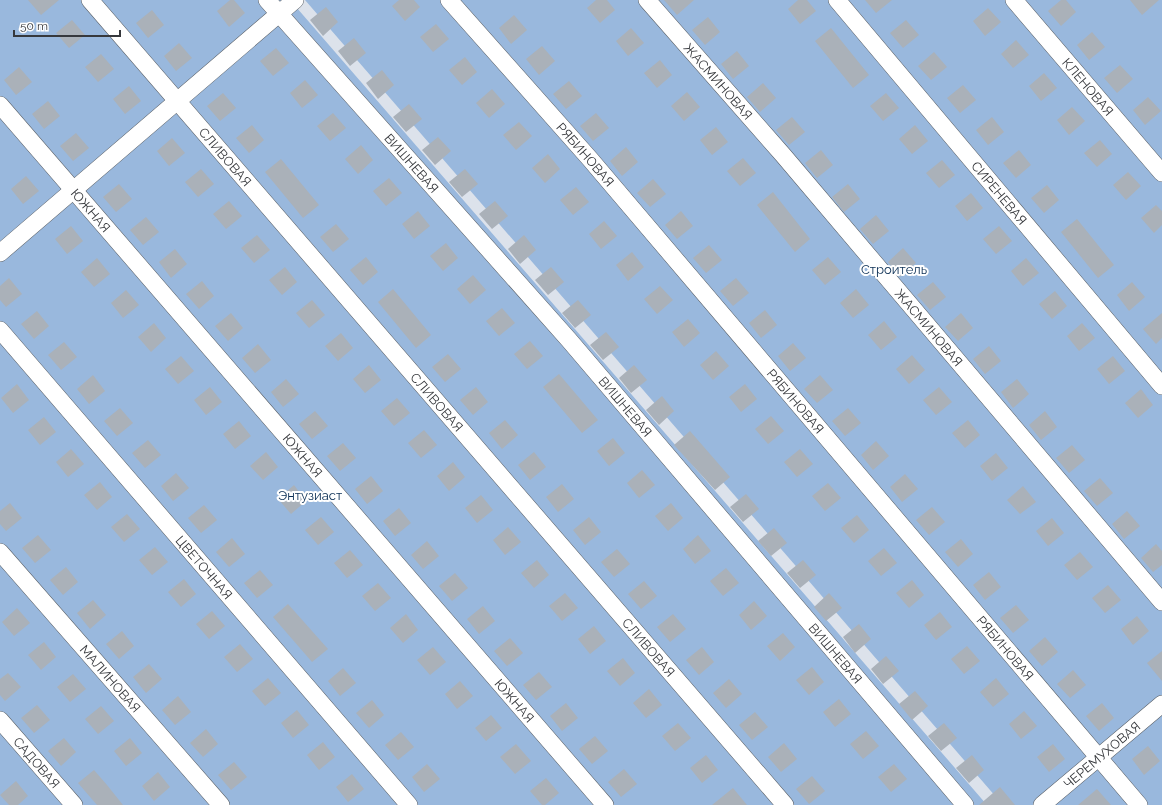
<svg xmlns="http://www.w3.org/2000/svg" width="1162" height="805" font-family="Raleway,sans-serif">
<style>
.green{fill:#99b8dd}
.building{fill:#aab1b9}
.lines{fill:none;stroke-linecap:round;stroke-linejoin:round}
.street-casing{stroke:#5a6067;stroke-width:18}
.street{stroke:#fff;stroke-width:17}
.labels{text-anchor:middle;stroke-width:4;stroke-linejoin:round;paint-order:stroke}
.street-label{font-size:13px;fill:#36383c;stroke:#fff}
.park-label{font-size:13px;fill:#082c52;stroke:#fff}
</style>
<rect width="100%" height="100%" fill="#dce2eb"/>
<path class="green" d="M0 0H290L987 805H0Z
M305 0H1162V805H1003Z"/>
<path class="building" d="M28 0H59L41 15Z
M230 0H234L245 13 229 27 217 11Z
M399 0H414L420 7 405 21 392 6Z
M596 0H607L615 10 600 23 587 8Z
M664 0H694L677 15Z
M798 0H807L816 11 800 24 788 9Z
M865 0H892L876 13Z
M1061 0H1066L1076 12 1061 26 1048 11Z
M1130 0H1159L1142 15Z
M326 7 338 22 323 36 310 20Z
M988 8 1001 22 985 36 973 21Z
M152 10 164 25 148 38 136 23Z
M514 15 527 30 511 44 499 28Z
M708 17 720 32 705 45 692 30Z
M72 20 85 35 69 48 56 33Z
M906 20 919 35 903 48 890 33Z
M436 24 449 39 433 52 420 37Z
M631 28 644 43 628 56 616 41Z
M831 28 869 75 853 88 815 41Z
M1092 32 1105 47 1089 60 1077 45Z
M354 38 366 53 350 66 338 51Z
M1016 40 1029 55 1013 68 1001 54Z
M179 43 192 58 176 71 164 56Z
M542 46 555 61 539 75 526 59Z
M276 48 289 63 273 76 260 61Z
M737 51 749 66 733 79 721 64Z
M934 52 947 67 931 80 918 66Z
M101 54 114 69 98 82 85 67Z
M465 57 477 72 462 85 449 70Z
M660 60 672 75 657 88 644 73Z
M1120 65 1133 79 1117 93 1104 78Z
M19 67 32 82 16 95 4 80Z
M382 70 394 85 378 99 366 83Z
M1044 73 1057 88 1041 101 1029 86Z
M305 80 318 95 302 108 290 93Z
M569 81 582 96 566 109 553 94Z
M763 83 776 98 760 112 747 97Z
M963 85 976 100 960 113 947 98Z
M129 86 141 101 125 114 113 99Z
M492 89 505 104 489 118 476 103Z
M687 92 700 107 684 121 671 106Z
M223 93 236 108 220 121 207 106Z
M886 93 899 108 883 121 870 106Z
M1148 97 1161 111 1145 125 1133 110Z
M48 101 60 116 44 129 32 114Z
M409 104 422 119 406 132 393 117Z
M1072 107 1085 121 1069 135 1057 120Z
M333 113 346 128 330 141 317 126Z
M596 113 609 128 593 141 580 126Z
M792 117 805 132 789 145 776 130Z
M992 117 1004 132 988 145 976 130Z
M519 122 532 136 516 150 503 135Z
M252 125 264 140 249 153 236 138Z
M915 125 928 141 912 154 899 139Z
M716 127 728 142 712 155 700 140Z
M76 133 89 148 73 161 60 146Z
M438 137 451 151 435 165 422 150Z
M172 138 185 153 169 166 157 151Z
M1100 140 1112 154 1097 167 1084 153Z
M361 145 373 160 358 174 345 159Z
M626 147 638 162 622 176 610 161Z
M821 150 833 165 817 178 805 163Z
M1019 150 1031 165 1016 178 1003 163Z
M548 154 560 169 545 183 532 168Z
M743 158 756 173 740 186 727 171Z
M281 159 319 205 303 218 265 172Z
M942 160 955 175 939 188 926 173Z
M201 169 214 184 198 197 185 182Z
M465 169 478 184 462 197 449 182Z
M1128 172 1141 186 1126 200 1113 185Z
M26 176 39 191 23 204 11 189Z
M389 178 402 193 386 206 373 191Z
M653 179 666 194 650 207 637 193Z
M119 184 132 199 116 212 103 197Z
M848 184 860 199 844 212 832 197Z
M1047 185 1059 200 1044 213 1031 198Z
M576 187 589 202 573 215 560 200Z
M773 192 810 239 795 252 757 205Z
M971 193 983 208 967 221 955 206Z
M229 201 242 216 226 229 213 214Z
M495 201 508 216 492 229 479 214Z
M1156 205 1162 211V225L1154 233 1141 218Z
M418 211 430 226 414 239 402 224Z
M681 211 693 226 677 239 665 225Z
M876 215 889 231 873 244 860 229Z
M146 217 159 232 143 245 130 230Z
M1077 219 1114 265 1098 278 1061 232Z
M604 221 617 236 601 249 589 234Z
M336 224 349 239 333 252 320 237Z
M71 226 83 241 67 254 55 239Z
M999 226 1012 241 996 254 983 239Z
M257 235 270 250 254 263 241 248Z
M524 235 536 250 520 264 508 249Z
M446 243 458 258 443 271 430 256Z
M709 245 722 260 706 273 693 258Z
M903 248 916 263 900 277 888 262Z
M175 249 187 264 171 278 159 262Z
M632 252 644 267 628 281 616 265Z
M366 257 378 272 363 285 350 270Z
M828 257 841 272 825 285 812 270Z
M97 258 110 274 94 287 81 272Z
M1026 258 1039 273 1023 286 1011 271Z
M285 267 297 282 282 295 269 280Z
M551 267 564 282 548 295 535 280Z
M473 275 486 290 470 304 457 289Z
M9 278 22 294 6 307 0 300V286Z
M736 278 749 293 733 306 720 291Z
M202 281 214 296 199 309 186 294Z
M933 282 946 297 930 310 917 295Z
M1132 282 1145 297 1129 311 1117 295Z
M660 286 673 300 657 314 644 299Z
M393 289 431 335 416 348 378 302Z
M856 289 869 305 853 318 840 303Z
M126 290 139 305 123 318 111 303Z
M1055 291 1067 306 1052 319 1039 304Z
M312 300 325 315 309 328 296 313Z
M578 300 591 315 575 328 562 313Z
M502 308 515 323 499 336 486 321Z
M765 310 777 325 761 338 749 323Z
M37 311 49 326 34 339 21 324Z
M231 313 243 328 228 341 215 326Z
M961 313 973 328 958 341 945 327Z
M1162 313V338L1156 344 1143 329Z
M688 319 700 333 684 347 672 332Z
M884 321 897 337 881 350 868 335Z
M154 323 166 338 151 352 138 337Z
M1082 323 1095 338 1079 351 1067 336Z
M606 332 619 347 603 360 590 345Z
M341 333 353 348 338 361 325 346Z
M530 341 543 356 527 369 514 354Z
M64 342 77 357 61 370 48 355Z
M793 343 806 358 790 371 778 356Z
M258 344 271 360 255 373 242 358Z
M989 346 1001 361 985 374 973 359Z
M716 351 729 366 713 380 700 365Z
M448 354 461 369 445 382 432 367Z
M912 355 925 370 909 384 896 369Z
M181 356 194 371 178 384 165 369Z
M1113 356 1125 371 1109 384 1097 369Z
M369 365 381 380 365 393 353 379Z
M634 365 647 380 631 393 619 378Z
M559 374 598 420 582 433 543 387Z
M93 375 105 391 89 404 77 389Z
M820 375 833 390 817 403 804 389Z
M286 379 299 394 283 407 271 392Z
M1017 379 1029 394 1013 408 1001 392Z
M17 384 29 400 13 413 1 398Z
M745 384 757 399 741 412 729 397Z
M210 387 222 402 206 415 194 400Z
M476 387 488 402 473 415 460 400Z
M939 387 952 402 936 415 923 400Z
M1141 389 1153 405 1138 418 1125 403Z
M662 396 674 411 659 425 646 410Z
M397 398 410 413 394 426 381 411Z
M120 408 133 423 117 436 104 421Z
M848 408 861 423 845 436 832 421Z
M315 411 328 426 312 439 299 424Z
M1045 411 1057 427 1041 440 1029 425Z
M771 416 784 431 768 444 755 429Z
M44 417 56 432 40 445 28 430Z
M505 420 518 435 502 449 489 433Z
M968 420 980 435 965 448 952 433Z
M239 421 251 436 235 449 223 434Z
M424 430 437 445 421 458 408 443Z
M690 431 730 477 715 490 674 445Z
M613 438 625 453 609 466 597 451Z
M148 440 161 455 145 468 132 453Z
M876 441 889 456 873 470 861 455Z
M343 443 356 458 340 471 327 456Z
M1072 445 1085 460 1069 473 1056 458Z
M71 449 84 464 68 477 56 462Z
M800 449 813 464 797 477 784 462Z
M266 452 278 467 263 480 250 466Z
M534 452 546 467 530 480 518 465Z
M996 453 1008 468 992 481 980 466Z
M453 462 465 477 449 491 437 476Z
M642 470 655 485 639 498 627 483Z
M176 473 189 488 173 501 161 486Z
M905 474 918 489 902 502 890 487Z
M371 476 383 491 367 504 355 489Z
M1100 478 1113 493 1097 506 1084 491Z
M100 482 112 497 97 510 84 495Z
M828 483 841 498 825 511 812 496Z
M562 484 574 499 558 512 546 497Z
M294 485 306 501 291 514 278 499Z
M1023 486 1036 502 1020 514 1007 500Z
M746 494 759 509 743 522 730 507Z
M481 495 493 510 477 523 465 508Z
M10 503 22 518 6 531 0 524V511Z
M671 503 683 518 668 531 655 516Z
M204 505 217 520 201 533 188 518Z
M932 507 945 522 929 535 916 520Z
M399 508 411 523 395 536 383 521Z
M1127 511 1140 526 1124 539 1112 524Z
M127 514 140 529 124 542 111 527Z
M857 515 869 530 854 543 841 528Z
M321 517 334 532 318 545 305 530Z
M589 517 601 532 585 545 573 530Z
M1052 518 1064 533 1048 546 1036 531Z
M508 527 521 542 505 555 493 540Z
M774 528 787 543 771 556 758 541Z
M38 535 51 550 35 563 22 548Z
M698 535 711 551 695 564 683 549Z
M232 538 245 554 229 567 216 552Z
M961 539 973 554 958 567 945 552Z
M427 541 439 556 423 569 411 555Z
M1156 544 1162 551V565L1153 572 1141 558Z
M155 547 168 562 152 575 139 560Z
M884 548 897 563 881 576 868 561Z
M617 549 630 564 614 577 601 562Z
M350 550 363 565 347 578 334 563Z
M1080 552 1093 567 1077 580 1064 565Z
M537 560 549 575 534 588 521 573Z
M803 560 816 575 800 588 787 573Z
M66 567 78 582 63 595 50 580Z
M726 568 739 583 723 596 710 581Z
M260 570 273 585 257 598 244 583Z
M989 572 1001 587 985 600 973 585Z
M455 573 468 588 452 601 439 586Z
M184 579 196 594 181 607 168 592Z
M912 580 924 595 909 608 896 593Z
M644 581 657 596 641 609 628 594Z
M378 583 391 598 375 611 362 596Z
M1108 585 1121 600 1105 613 1092 598Z
M565 593 578 608 562 621 549 606Z
M829 593 842 608 826 621 814 607Z
M93 600 106 615 90 629 77 613Z
M754 601 767 616 751 630 739 615Z
M288 604 328 649 312 662 273 617Z
M1016 605 1029 620 1013 633 1000 618Z
M483 606 495 621 479 634 467 619Z
M17 608 30 623 14 636 2 622Z
M212 611 225 626 209 639 196 624Z
M940 612 952 627 936 640 924 625Z
M406 614 418 630 403 643 390 628Z
M673 614 686 629 670 642 657 627Z
M1137 616 1149 631 1133 645 1121 629Z
M859 624 871 639 855 653 843 637Z
M594 626 606 641 590 654 578 639Z
M122 631 134 646 119 659 106 644Z
M783 633 795 647 780 661 767 646Z
M1045 637 1058 652 1042 666 1029 651Z
M510 638 523 653 507 666 494 651Z
M44 642 56 657 41 670 28 655Z
M240 644 253 659 237 672 224 657Z
M967 646 980 661 964 674 951 659Z
M433 647 446 662 430 675 417 660Z
M702 647 714 662 699 675 686 660Z
M1162 651V681L1147 663Z
M886 656 899 671 883 684 871 669Z
M623 658 635 673 620 686 607 671Z
M149 664 162 679 146 693 133 677Z
M812 667 824 682 809 695 796 680Z
M343 668 356 683 340 696 328 681Z
M1073 670 1086 685 1070 698 1057 684Z
M539 672 552 687 536 700 523 685Z
M8 673 21 687 5 701 0 695V679Z
M73 674 86 689 70 702 57 687Z
M268 678 281 693 265 706 252 691Z
M996 678 1009 694 993 707 980 692Z
M729 679 742 694 726 708 713 693Z
M460 681 473 696 457 709 445 694Z
M649 689 662 705 646 718 633 703Z
M915 691 928 706 912 720 899 704Z
M178 696 191 712 175 725 162 710Z
M839 699 851 714 835 727 823 712Z
M372 700 384 715 369 728 356 713Z
M566 703 578 718 562 731 550 716Z
M1102 703 1114 718 1099 731 1086 716Z
M37 705 50 720 34 733 21 718Z
M101 706 114 721 98 734 85 719Z
M297 710 309 725 293 738 281 723Z
M1024 711 1037 726 1021 739 1009 724Z
M755 712 768 727 752 740 739 725Z
M491 715 502 728 486 741 475 728Z
M678 723 691 738 675 751 662 736Z
M944 723 957 738 941 751 928 736Z
M206 729 218 744 203 757 190 743Z
M866 731 879 746 863 759 850 744Z
M401 732 414 747 398 760 385 745Z
M595 736 608 751 592 764 579 749Z
M64 738 76 752 61 766 48 751Z
M130 738 142 753 126 766 114 751Z
M323 742 335 757 319 770 307 755Z
M784 743 797 759 781 772 768 757Z
M516 744 531 761 515 774 500 757Z
M1053 744 1065 759 1049 772 1037 757Z
M1148 746 1160 761 1144 775 1132 759Z
M706 755 718 770 702 783 690 768Z
M972 755 984 770 969 783 956 768Z
M234 762 247 777 231 790 218 775Z
M427 764 440 779 424 792 412 777Z
M894 764 907 779 891 792 878 777Z
M624 769 637 784 621 797 608 782Z
M94 770 107 785 123 805H97L78 783Z
M158 772 170 787 154 801 142 786Z
M352 774 364 789 348 802 336 787Z
M812 776 825 791 809 804 796 789Z
M546 778 559 793 545 805H542L530 791Z
M16 781 28 796 18 805H9L0 795Z
M1000 787 1015 805H979Z
M733 788 747 805H712Z
M1097 789 1111 805H1078Z"/>
<g class="lines">
<defs>
<g id="street">
<path id="s1" d="M90 0 785 805"/>
<path id="s2" d="M267 0 569 340 965 805"/>
<path id="s3" d="M449 0 590 159 1139 805"/>
<path id="s4" d="M647 0 783 155 1162 602"/>
<path id="s5" d="M837 0 1162 386"/>
<path id="s6" d="M1014 0 1162 173"/>
<path id="s7" d="M0 105 605 805"/>
<path d="M0 253 295 0"/>
<path id="s8" d="M0 330 409 805"/>
<path id="s9" d="M0 552 221 805"/>
<path id="s10" d="M0 720 74 805"/>
<path id="s11" d="M1042 805 1162 704"/>
</g>
</defs>
<use href="#street" class="street-casing"/>
<use href="#street" class="street"/>
</g>
<g class="labels">
<g class="street-label">
<text dy="5" stroke="none"><textPath href="#s4" startOffset="108">ЖАСМИНОВАЯ</textPath></text>
<text dy="5" stroke="none"><textPath href="#s6" startOffset="114">КЛЕНОВАЯ</textPath></text>
<text dy="5" stroke="none"><textPath href="#s3" startOffset="206">РЯБИНОВАЯ</textPath></text>
<text dy="5" stroke="none"><textPath href="#s1" startOffset="207">СЛИВОВАЯ</textPath></text>
<text dy="5" stroke="none"><textPath href="#s2" startOffset="218">ВИШНЕВАЯ</textPath></text>
<text dy="5" stroke="none"><textPath href="#s5" startOffset="252">СИРЕНЕВАЯ</textPath></text>
<text dy="5" stroke="none"><textPath href="#s7" startOffset="139">ЮЖНАЯ</textPath></text>
<text dy="5" stroke="none"><textPath href="#s4" startOffset="432">ЖАСМИНОВАЯ</textPath></text>
<text dy="5" stroke="none"><textPath href="#s3" startOffset="530">РЯБИНОВАЯ</textPath></text>
<text dy="5" stroke="none"><textPath href="#s1" startOffset="531">СЛИВОВАЯ</textPath></text>
<text dy="5" stroke="none"><textPath href="#s2" startOffset="542">ВИШНЕВАЯ</textPath></text>
<text dy="5" stroke="none"><textPath href="#s7" startOffset="463">ЮЖНАЯ</textPath></text>
<text dy="5" stroke="none"><textPath href="#s8" startOffset="313">ЦВЕТОЧНАЯ</textPath></text>
<text dy="5" stroke="none"><textPath href="#s1" startOffset="855">СЛИВОВАЯ</textPath></text>
<text dy="5" stroke="none"><textPath href="#s3" startOffset="854">РЯБИНОВАЯ</textPath></text>
<text dy="5" stroke="none"><textPath href="#s2" startOffset="866">ВИШНЕВАЯ</textPath></text>
<text dy="5" stroke="none"><textPath href="#s9" startOffset="168">МАЛИНОВАЯ</textPath></text>
<text dy="5" stroke="none"><textPath href="#s7" startOffset="787">ЮЖНАЯ</textPath></text>
<text dy="5" stroke="none"><textPath href="#s11" startOffset="78">ЧЕРЕМУХОВАЯ</textPath></text>
<text dy="5" stroke="none"><textPath href="#s10" startOffset="56">САДОВАЯ</textPath></text>
</g>
<g class="park-label">
<text x="894" y="274">Строитель</text>
<text x="310" y="500">Энтузиаст</text>
</g>
</g>
<path d="M14 30v6h106v-6" fill="none" stroke="#36383c" stroke-width="2"/>
<text x="20" y="30" font-size="12" fill="#36383c" stroke="#ffffff" stroke-width="3" paint-order="stroke">50 m</text>
</svg>
